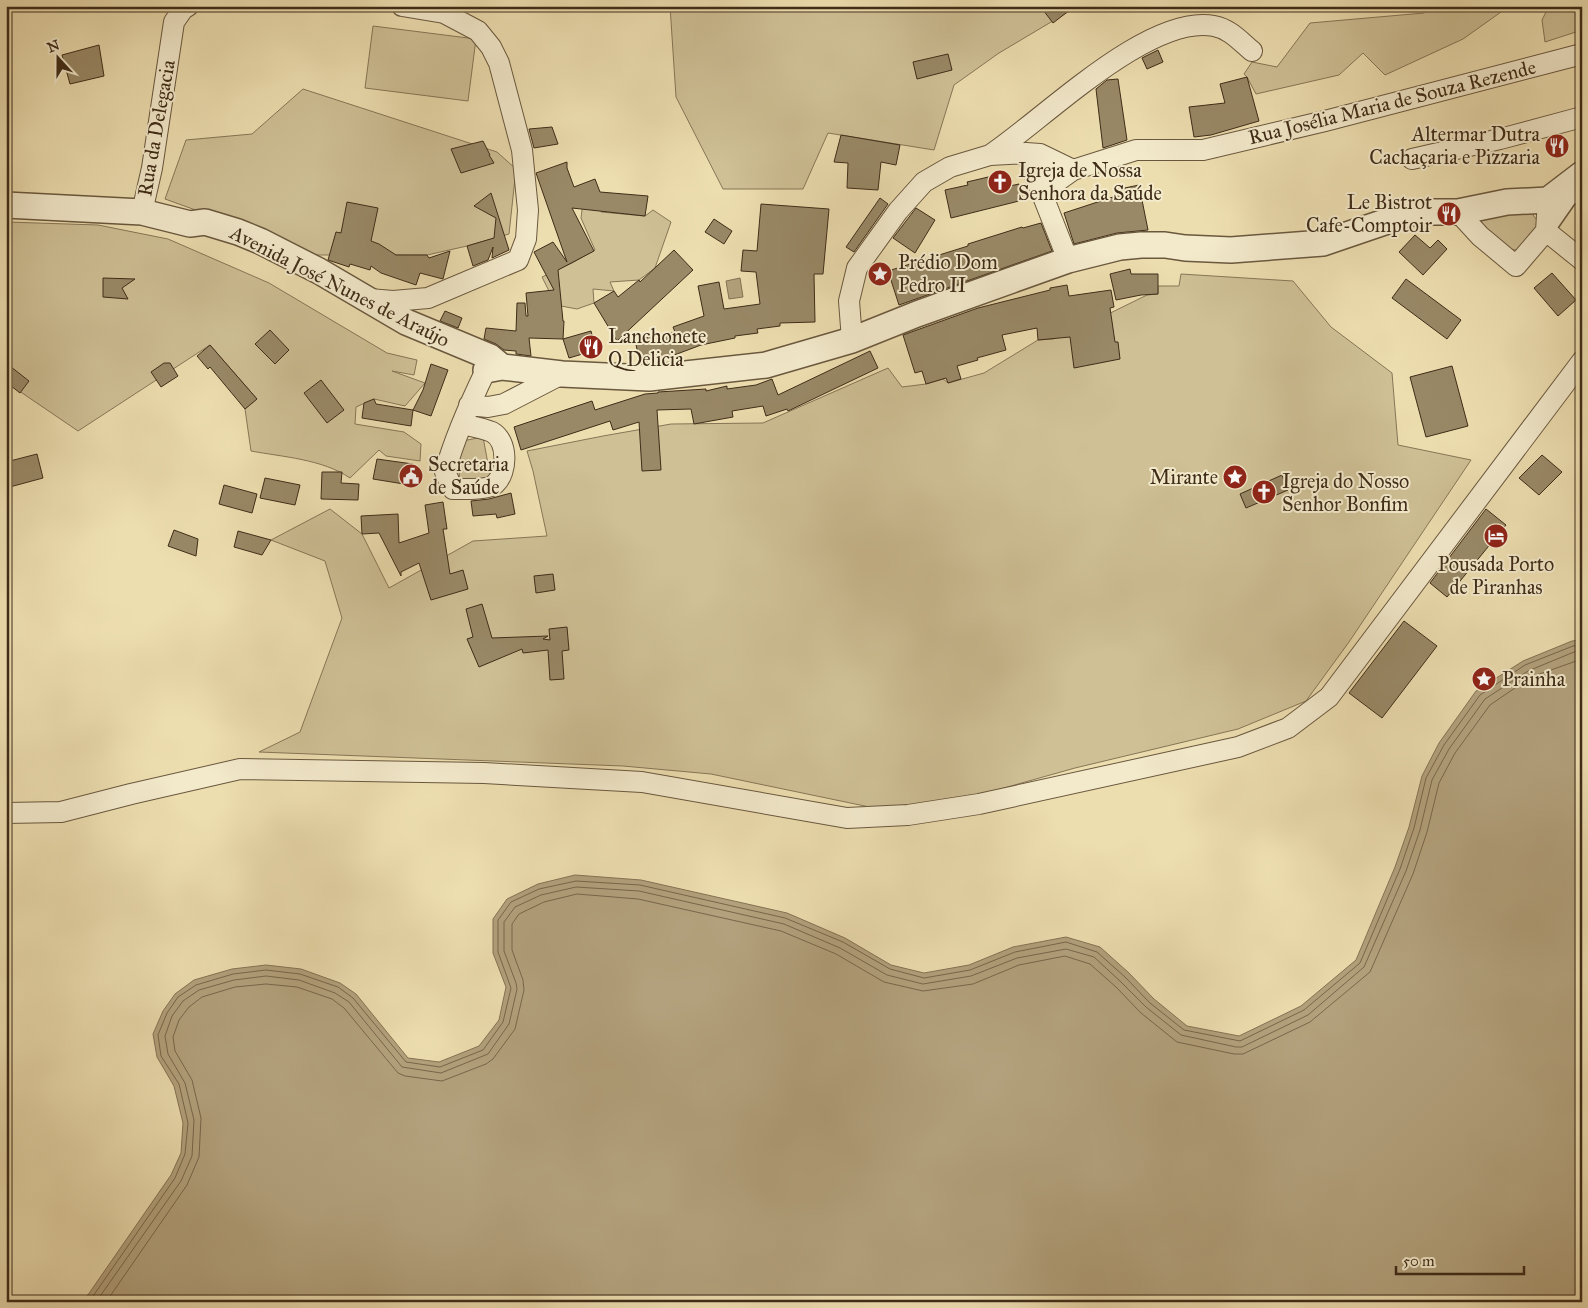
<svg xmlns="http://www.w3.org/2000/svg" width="1588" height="1308" font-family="'IM FELL Great Primer',serif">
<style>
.green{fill:#cfc096;stroke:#877657}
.water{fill:#b2a17c;stroke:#847254}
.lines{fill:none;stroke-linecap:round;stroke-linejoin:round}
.shore{stroke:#78664a;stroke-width:1}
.building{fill:#998967;stroke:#3f2c18}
.pedestrian-casing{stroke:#6a583e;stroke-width:18}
.minor-casing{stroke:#6a583e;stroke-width:22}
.tertiary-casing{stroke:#6a583e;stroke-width:28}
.pedestrian{stroke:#f3eacc;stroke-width:15}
.minor{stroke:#f3eacc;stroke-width:20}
.tertiary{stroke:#f3eacc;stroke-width:25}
.labels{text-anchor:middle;stroke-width:4;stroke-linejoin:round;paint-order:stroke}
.street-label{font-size:20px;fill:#3f2c18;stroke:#f3eacc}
.poi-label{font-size:20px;fill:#3f2c18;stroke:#f3eacc;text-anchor:start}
</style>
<rect width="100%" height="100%" fill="#eddeb0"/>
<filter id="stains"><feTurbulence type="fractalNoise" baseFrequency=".004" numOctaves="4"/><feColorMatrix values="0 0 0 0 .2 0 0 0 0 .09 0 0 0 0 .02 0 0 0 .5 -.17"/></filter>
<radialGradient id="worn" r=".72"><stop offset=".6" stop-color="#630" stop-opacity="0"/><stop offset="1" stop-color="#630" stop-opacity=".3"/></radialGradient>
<path class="green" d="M670 6H1078L999 53 954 85 934 150 828 133 803 189H723L676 97Z
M1430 6H1518L1501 12 1463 39 1385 75 1363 53 1339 75 1256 94 1247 77 1244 74 1252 62 1277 67 1310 23 1424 13Z
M1549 6H1579L1582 13V30L1545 42 1542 20Z
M373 26 476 39 468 101 365 88Z
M303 89 497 152 516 169 509 234 467 246 427 255H302L201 212 165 199 186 140 252 134Z
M601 195V212L645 216 653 210 671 222 655 268 639 280 610 282 614 291 593 289 594 303 577 309 561 306 549 291 542 277 572 263 595 250 581 218 583 202Z
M1526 206 1540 224 1518 250C1500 250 1483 231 1475 216Z
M6 222 98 225 168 239 269 283 387 353 417 360 414 375 392 371 425 383 405 406 374 399 356 407 355 424 404 432 421 444 420 461 386 456 379 450 350 478C322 459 283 457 251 451L245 409 257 399 210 345 78 431 6 382Z
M1181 274 1293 281 1331 327 1392 373 1398 445 1471 460 1349 642 1306 701 1238 729 1075 768 908 815 711 774 623 766 259 752 300 732 342 618 325 561 271 540 330 509 362 534 389 588 473 541 547 536 533 471 527 451 603 436 671 424 763 423 888 368 902 387 926 384 943 379 948 383 984 373 1038 340 1053 339 1090 323 1147 295 1158 294V286H1179Z
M483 437 491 480 460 485 457 442Z"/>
<path class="water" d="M740 278 743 297 729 299 726 281Z
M1582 640V1302H83L171 1175 181 1153 183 1123 174 1086 157 1057 153 1034 163 1011 175 994 194 980 232 969 266 965 301 969 340 983 356 994 408 1058 439 1062 479 1046 499 1020 506 987 493 953V919L507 899 538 884 575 875 641 880 787 913 845 938 891 965 924 973 969 965 1013 947 1066 937 1100 947 1129 973 1154 999 1187 1026 1239 1036 1301 1006 1356 960 1395 867 1409 827 1422 776 1439 743 1476 691 1523 661 1572 641Z"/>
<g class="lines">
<path class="shore" d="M89 1302 175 1178 185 1154 188 1123 179 1084 161 1056 158 1035 167 1013 178 997 196 985 233 974 266 970 300 974 338 987 353 998 406 1062 440 1067 483 1050 503 1022 511 988 498 952V920L511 902 539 889 576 881 640 885 785 918 843 942 890 969 924 978 970 970 1015 952 1066 942 1097 952 1125 977 1150 1003 1184 1030 1240 1041 1304 1010 1360 963 1400 869 1414 828 1426 778 1444 745 1480 695 1525 665 1573 646 1582 645
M96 1302 181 1181 192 1156 194 1120 185 1083 168 1054 165 1036 172 1016 183 1001 199 990 234 980 266 976 299 980 335 993 349 1002 402 1067 441 1073 488 1054 509 1024 517 989 516 983 504 951V922L515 907 541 895 576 887 639 891 784 924 840 948 887 975 923 984 971 976 1017 958 1066 949 1094 957 1121 982 1146 1007 1181 1035 1236 1047H1242L1308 1015 1364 967 1406 871 1420 830 1432 780 1449 749 1485 699 1528 671 1574 652 1582 651
M106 1302 187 1185 199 1157 201 1118 192 1080 175 1051 173 1037 179 1020 189 1007 202 997 235 987 266 984 297 987 332 999 344 1008 398 1073 405 1076 442 1081 486 1064 493 1059 515 1029 524 990 523 980 512 950V924L519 914 544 902 577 894 638 899 781 931 836 954 884 982 923 991 973 984 1019 965 1065 956 1090 964 1116 987 1141 1013 1177 1042 1234 1054H1243L1310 1022 1370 972 1413 874 1427 832 1439 783 1455 753 1490 705 1531 677 1582 659"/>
</g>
<path class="building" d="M1040 6H1075L1053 23Z
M99 45 104 76 70 84 62 55Z
M1158 50 1163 62 1147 69 1142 58Z
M948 54 952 70 917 79 913 62Z
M1247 77 1259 121 1211 135 1194 137 1189 107 1225 103 1220 84Z
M1118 79 1127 140 1103 148 1096 89 1107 80Z
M552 127 558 144 534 148 529 129Z
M841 135 900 145 896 165 881 162 878 190 847 188 848 163 834 162Z
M483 141 490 155H489L494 163 461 173 451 149Z
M567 162V168L574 187 595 179 600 192 648 196 645 216 572 208 594 251 558 270 563 321H564L563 339 529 338 531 356 516 354V351L504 350 496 344 484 339 486 328 516 331 517 303H525L526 316H528L526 293 554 290 534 252 553 242 567 262 536 173Z
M1001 174 1005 187 1019 184 1023 200 951 218 945 190 968 185 967 182Z
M1139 185 1148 230 1117 233 1074 244 1064 213 1116 196 1115 190Z
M491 193 509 250 492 258 493 247 488 260 473 266 467 246 494 238 496 218 474 206Z
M880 198 888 204 854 252 846 247Z
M347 202 378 208 371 241 379 244 396 255H427L429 258 450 251 443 279 420 273 416 285 381 273 371 266 370 270 350 264 349 267 328 260 336 232 341 233Z
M761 204 829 209 823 274H814L815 322 780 323V326L757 329 758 333 735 336V338L701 345 661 360V361L640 363 635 340 675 332 673 327 704 316 698 286 719 282 724 309 760 304 756 272 741 271 743 250 757 251Z
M916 208 935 220 915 253 893 238Z
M714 219 732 231 724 244 705 232Z
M1041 223 1052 251 899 305 888 271 968 246V244L1022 227 1023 228Z
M1415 235 1430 248 1438 240 1447 249 1423 275 1399 252Z
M674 250 693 270 617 341 594 303 614 291 618 297 639 280 640 282Z
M1130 269 1131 274H1158V294L1141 295 1116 300 1110 274Z
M1552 273 1576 300 1558 316 1534 288Z
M103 278 135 279 122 288 128 299 103 297Z
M1406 279 1461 320 1447 339 1392 298Z
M1067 285 1069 296 1111 290 1114 307 1110 308 1115 342H1118L1120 359 1074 368 1070 337 1038 340 1037 328 1002 335 1006 350 977 358 978 360 957 366 961 379 948 383 946 378 926 384 922 371 915 373 903 335 978 308 1050 290V288Z
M445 311 462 318 458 328 440 321Z
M270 330 289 350 275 364 255 344Z
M591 331 596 350 569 358 563 339Z
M210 345 257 399 245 409 210 367 208 369 197 356Z
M870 351 878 368 788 411 787 409 766 416 763 406 732 411 733 417 694 424 691 409 657 410 661 470 642 471 639 422 613 430 610 421 521 450 514 427 592 401 595 410 645 394 658 393V392L706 389V391L727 386V389L756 385 772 379 778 395Z
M6 363 29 381 20 393 6 382Z
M164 363H170L178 376 161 387 151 372Z
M431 364 448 370 431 416 413 410 423 390Z
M1452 366 1468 426 1426 437 1410 377Z
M321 380 344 410 327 423 304 393Z
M374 399 376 404 413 410 411 426 362 418 364 403Z
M37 454 43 478 6 488V462Z
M1542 455 1562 472 1539 495 1519 478Z
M377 459 413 464 410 485 373 479Z
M322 472H342L341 483 359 484 358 500 321 499Z
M1282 475 1288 490 1246 508 1240 494Z
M265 478 300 485 295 505 260 498Z
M224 485 257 494 252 513 219 504Z
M511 493 515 514 497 518 496 514 473 516 471 501 489 499Z
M443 502 447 529H443L450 574 463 570 468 589 431 600 419 563 401 572V576L379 533 362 534 361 516 398 514 399 543 429 533 425 505Z
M1486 509 1506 525 1447 597 1430 583Z
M174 530 198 539 196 556 168 546Z
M238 531 271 540 262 555 234 547Z
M553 574 555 590 536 593 534 576Z
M482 604 492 638 548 636 543 639 550 640 549 629 567 627 569 650 562 651 564 679 550 680 548 650 523 653 522 649 479 667 467 639 473 637 466 609Z
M1404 621 1437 646 1382 718 1349 693Z"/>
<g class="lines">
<defs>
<path id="pedestrian" d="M1546 231 1569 198 1582 192"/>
<path id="minor" d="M1026 153 1068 260
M990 155C1043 120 1149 13 1214 26 1230 29 1240 41 1252 51
M1412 159 1500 139 1582 117
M1042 192 1073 170 1136 150H1203L1325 121 1582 54
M142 212 152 168 174 22 183 9 188 6
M1458 212 1480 236 1516 266 1546 231 1548 200
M1546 231 1582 260
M369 299 393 301 428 298 518 260 526 239 528 210 522 150 499 63 491 47 478 31 444 13 402 6
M852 340 849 301 857 268 898 211 924 182 950 167 990 155 1026 153 1040 154 1073 170
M469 405 488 407 504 404 562 374
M462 424C471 426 483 428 492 432 508 441 508 472 495 484 489 490 462 489 453 489L445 472C455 436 470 403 486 370
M6 813 61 812 131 794 240 769 484 773 642 782 847 818 908 815 979 804 1238 747 1288 728 1329 697 1582 361"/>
<path id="tertiary" d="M6 205 142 212 190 224 205 222 238 232 260 241 319 271 406 322 490 357 502 367
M486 370 502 367 562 374 649 378 766 365 852 340 917 314 1068 260 1120 247 1141 245H1165L1185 248 1231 250 1323 243 1414 212H1458L1507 202 1548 200 1582 174"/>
</defs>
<use href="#pedestrian" class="pedestrian-casing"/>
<use href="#minor" class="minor-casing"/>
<use href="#tertiary" class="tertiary-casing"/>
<use href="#pedestrian" class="pedestrian"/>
<use href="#minor" class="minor"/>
<use href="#tertiary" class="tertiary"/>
</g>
<defs>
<symbol id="restaurant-disc" viewBox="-11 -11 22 22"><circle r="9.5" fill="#8f2418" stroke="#f3eacc"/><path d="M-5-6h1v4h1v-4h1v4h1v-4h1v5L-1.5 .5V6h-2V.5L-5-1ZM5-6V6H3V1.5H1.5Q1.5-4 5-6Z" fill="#fff"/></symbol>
<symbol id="church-disc" viewBox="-11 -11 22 22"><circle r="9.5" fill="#8f2418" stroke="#f3eacc"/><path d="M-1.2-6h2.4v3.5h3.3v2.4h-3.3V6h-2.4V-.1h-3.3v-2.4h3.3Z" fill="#fff"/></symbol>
<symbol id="sight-disc" viewBox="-11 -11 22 22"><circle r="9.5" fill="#8f2418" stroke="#f3eacc"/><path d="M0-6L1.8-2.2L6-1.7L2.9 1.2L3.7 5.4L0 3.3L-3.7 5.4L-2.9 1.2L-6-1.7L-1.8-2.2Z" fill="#fff"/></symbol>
<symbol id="civic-disc" viewBox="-11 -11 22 22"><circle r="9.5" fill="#8f2418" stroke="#f3eacc"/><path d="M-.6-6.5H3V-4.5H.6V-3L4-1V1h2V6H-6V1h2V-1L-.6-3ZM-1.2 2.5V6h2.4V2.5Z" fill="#fff"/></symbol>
<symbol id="hotel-disc" viewBox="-11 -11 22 22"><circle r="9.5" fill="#8f2418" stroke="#f3eacc"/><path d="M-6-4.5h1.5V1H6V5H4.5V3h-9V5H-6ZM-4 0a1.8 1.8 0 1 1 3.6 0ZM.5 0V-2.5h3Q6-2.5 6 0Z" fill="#fff"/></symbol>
</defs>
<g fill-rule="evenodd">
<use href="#restaurant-disc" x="1543" y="132" width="28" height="28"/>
<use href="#church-disc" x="986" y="168" width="28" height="28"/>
<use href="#restaurant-disc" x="1435" y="200" width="28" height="28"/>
<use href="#sight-disc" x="866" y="260" width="28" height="28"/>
<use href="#restaurant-disc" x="577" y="333" width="28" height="28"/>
<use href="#civic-disc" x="397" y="462" width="28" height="28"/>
<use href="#sight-disc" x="1221" y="463" width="28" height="28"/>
<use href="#church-disc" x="1250" y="478" width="28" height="28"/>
<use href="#hotel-disc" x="1482" y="522" width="28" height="28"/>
<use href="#sight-disc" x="1470" y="665" width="28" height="28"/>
</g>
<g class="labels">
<g class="street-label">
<text transform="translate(1392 102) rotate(-14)" y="7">Rua Josélia Maria de Souza Rezende</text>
<text transform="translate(156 128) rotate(-80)" y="7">Rua da Delegacia</text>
<text transform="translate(340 286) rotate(27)" y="7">Avenida José Nunes de Araújo</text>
</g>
<g class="poi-label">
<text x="1540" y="141" text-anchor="end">Altermar Dutra<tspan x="1540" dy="23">Cachaçaria e Pizzaria</tspan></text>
<text x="1018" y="177">Igreja de Nossa<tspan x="1018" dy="23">Senhora da Saúde</tspan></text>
<text x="1432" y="209" text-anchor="end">Le Bistrot<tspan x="1432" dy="23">Cafe-Comptoir</tspan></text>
<text x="898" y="269">Prédio Dom<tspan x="898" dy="23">Pedro II</tspan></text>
<text x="608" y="343">Lanchonete<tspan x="608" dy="23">Q Delicia</tspan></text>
<text x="428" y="471">Secretaria<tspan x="428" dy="23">de Saúde</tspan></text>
<text x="1218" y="484" text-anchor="end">Mirante</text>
<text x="1282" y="488">Igreja do Nosso<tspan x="1282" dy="23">Senhor Bonfim</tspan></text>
<text x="1496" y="571" text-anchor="middle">Pousada Porto<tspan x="1496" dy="23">de Piranhas</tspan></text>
<text x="1502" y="686">Prainha</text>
</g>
</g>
<rect width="1588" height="1308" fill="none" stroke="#eddeb0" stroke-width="25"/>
<rect x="8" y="8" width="1573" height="1293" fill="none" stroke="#3f2c18" stroke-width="2.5"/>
<rect x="12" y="12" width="1563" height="1283" fill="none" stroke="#3f2c18"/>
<g transform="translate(58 58) rotate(339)" stroke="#f3eacc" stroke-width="4" paint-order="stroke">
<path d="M0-4L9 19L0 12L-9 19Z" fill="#3f2c18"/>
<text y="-8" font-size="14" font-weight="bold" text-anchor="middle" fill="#3f2c18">N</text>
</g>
<path d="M1396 1266v8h128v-8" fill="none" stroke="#3f2c18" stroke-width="2.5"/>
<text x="1403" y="1266" font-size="15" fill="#3f2c18" stroke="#f3eacc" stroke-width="4" paint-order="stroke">50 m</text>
<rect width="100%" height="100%" filter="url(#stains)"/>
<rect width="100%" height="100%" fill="url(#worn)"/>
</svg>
